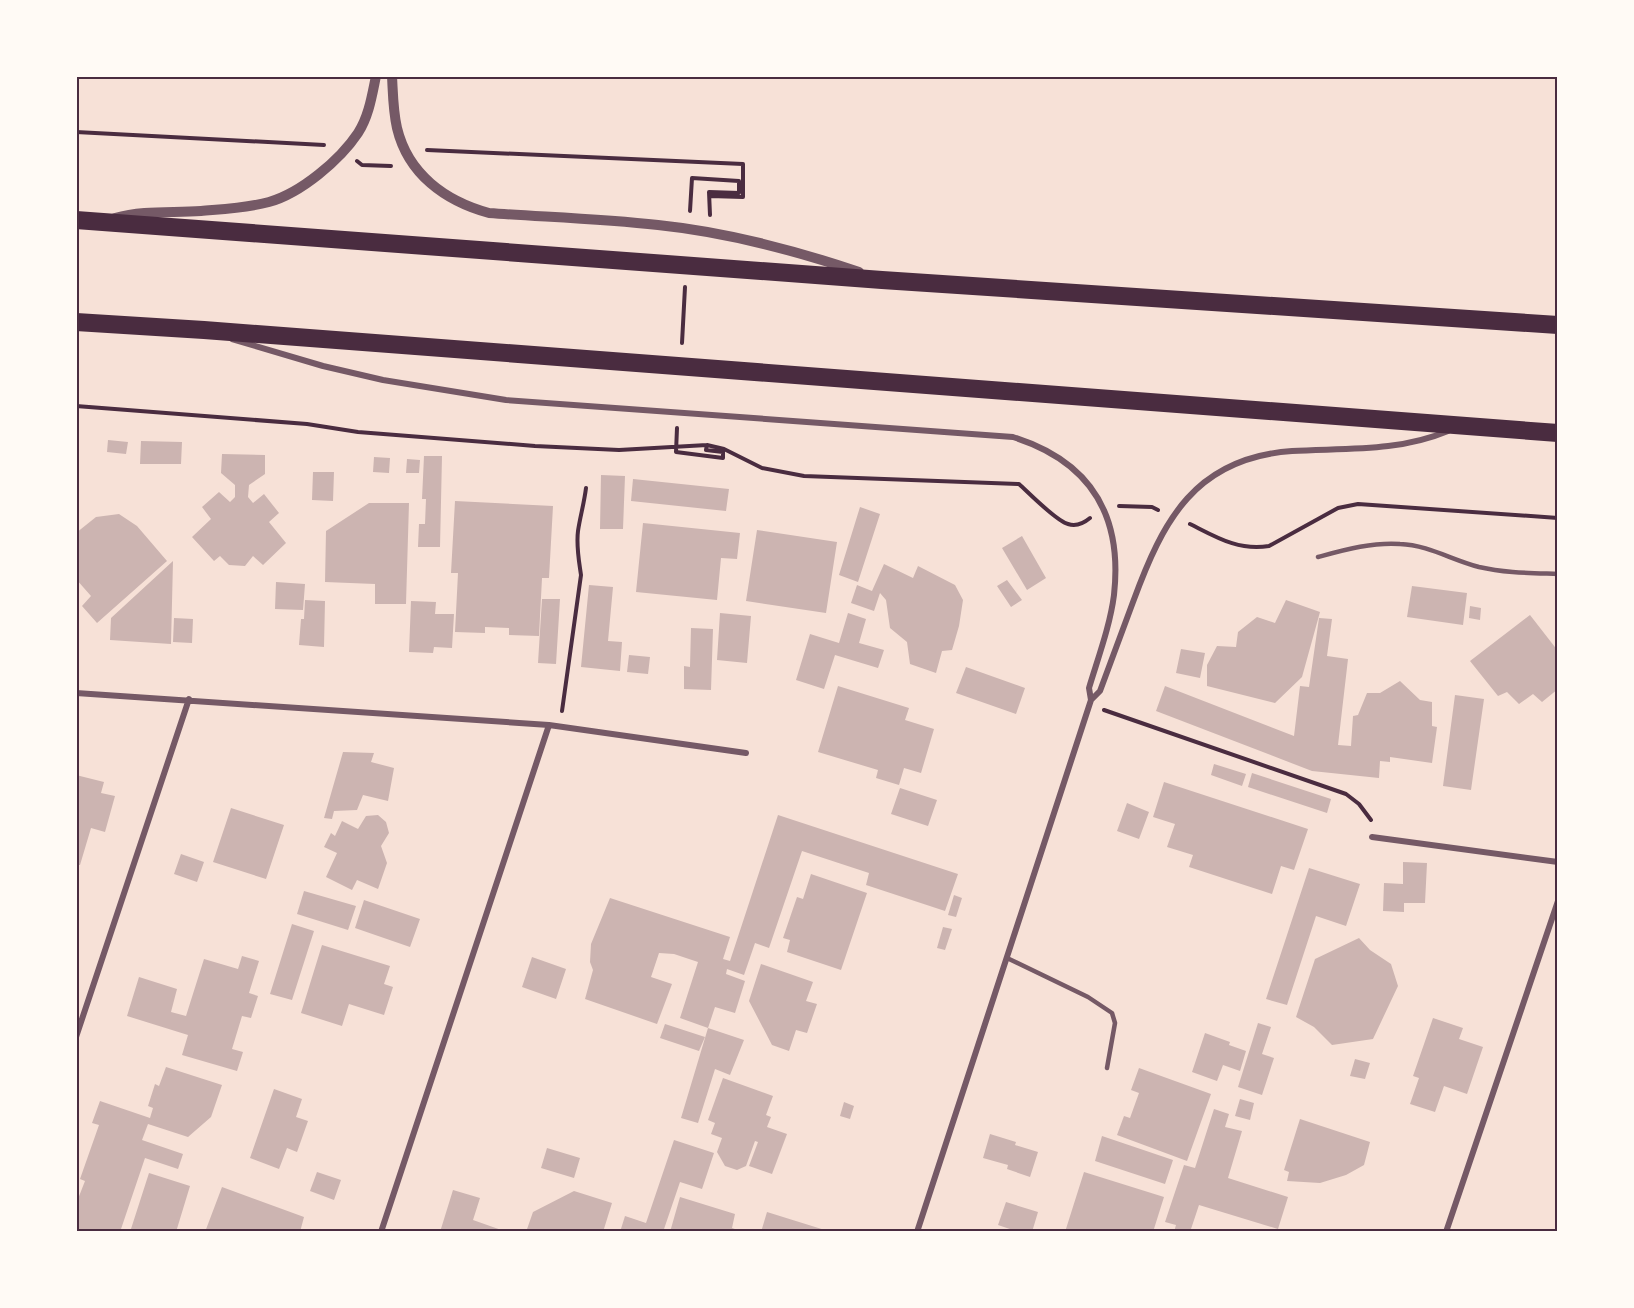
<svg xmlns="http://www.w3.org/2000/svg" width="1634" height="1308" font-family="'Work Sans',sans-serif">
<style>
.building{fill:#ccb4b1}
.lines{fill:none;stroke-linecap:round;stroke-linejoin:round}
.path{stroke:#4a2c40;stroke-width:4}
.service{stroke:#755966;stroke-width:4.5}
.minor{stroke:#755966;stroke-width:6}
.tertiary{stroke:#755966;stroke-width:10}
.motorway{stroke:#4a2c40;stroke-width:18}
.neatline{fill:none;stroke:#4a2c40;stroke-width:2}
</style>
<rect width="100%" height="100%" fill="#f7e1d7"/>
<path class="building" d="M108 440 128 442 126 454 107 452Z
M141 441 182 442 181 464H140Z
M222 454 265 455V474L249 485 248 497 253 503 264 494 279 513 269 522 286 543 263 565 253 556 245 566 229 565 220 556 214 561 192 537 211 519 202 507 219 492 230 502 235 497V485L221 473Z
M424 456H442L440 547H418L419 524H425L426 499H422Z
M374 457 390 458 389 473 373 472Z
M407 459 420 460 419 473H406Z
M313 472H334L333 501 312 500Z
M601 475 625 476 623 529H600Z
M633 479 729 489 726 511 631 501Z
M455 501 553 506 549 578H542L539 636 509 635V628L485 627V633L455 632 458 573H451Z
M369 503H409L406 604H375V584L325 582 326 531Z
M860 507 880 514 858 582 839 575Z
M119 514 137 526 167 561 97 623 82 606 91 596 76 579V533L96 517Z
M643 523 740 533 737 559 721 558 717 600 636 592Z
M757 530 837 542 826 613 746 601Z
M1022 536 1046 578 1027 590 1002 548Z
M173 561 171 644 110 640 111 618Z
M884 564 913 578 918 566 955 585 963 600 959 626 952 650 942 651 936 673 910 664 907 642 890 628 886 600 880 593 874 611 851 603 857 585 872 591Z
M1007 580 1022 600 1011 607 997 586Z
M276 582 305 584 303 610 275 609Z
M589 585 613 587 608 641 622 642 620 671 581 667Z
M1412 586 1467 593 1463 625 1407 617Z
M542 599H560L556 664 538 663Z
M305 600 325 601 324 647 299 645 301 619H304Z
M1286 600 1320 612 1302 677 1275 703 1207 686V665L1217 646 1236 647 1238 632 1257 617 1275 623Z
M411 601 436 602 435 614H454L452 648 434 647 433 653 409 652Z
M1470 606 1481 608 1480 620 1469 618Z
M720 613 751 616 747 663 717 660Z
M848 613 866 619 859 643 884 650 878 668 835 655 824 689 796 680 810 634 839 643Z
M1530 615 1558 651V689L1542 702 1533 694 1519 704 1507 692 1498 696 1470 661Z
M174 618 193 619 192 643 173 642Z
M1319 618 1332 619 1327 656 1348 659 1338 745 1351 746 1353 716 1358 715 1367 693H1380L1400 681 1420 700 1432 702V726L1437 727 1432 763 1390 757V762L1380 761 1379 778 1312 771 1156 711 1165 686 1294 736 1300 686 1309 687Z
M691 628 713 629 711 690 684 689V666L690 667Z
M1181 649 1205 653 1200 678 1176 673Z
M629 655 650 657 648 674 627 672Z
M966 667 1025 688 1016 714 956 693Z
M838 686 909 708 905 720 934 729 921 773 904 768 899 785 876 778 878 770 818 752Z
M1455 695 1484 699 1471 790 1443 786Z
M343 752 374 753 371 762 394 768 388 801 363 795 357 810 334 811 332 819 324 818Z
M1214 764 1246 774 1242 786 1211 775Z
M1252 773 1331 799 1327 813 1248 787Z
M76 775 104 782 101 793 115 796 105 832 91 828 80 865H76Z
M1164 782 1308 829 1294 870 1281 866 1272 894 1189 867 1193 855 1167 847 1175 824 1153 817Z
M900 788 937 800 928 826 891 814Z
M1127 803 1149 812 1139 839 1117 831Z
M231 808 284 825 266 879 213 862Z
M378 815 386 822 389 833 381 846 387 863 378 889 357 880 352 890 326 877 337 853 324 847 331 833 335 836 342 821 358 829 366 816Z
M778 815 958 874 945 911 866 885 869 873 802 851 769 948 755 943 744 975 727 969 726 974 745 981 735 1013 715 1007 708 1028 680 1018 698 962 674 954 659 953 651 977 672 984 657 1024 585 999 593 970 590 962 591 944 610 898 730 937 723 959 730 961Z
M181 854 204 862 197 882 174 874Z
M1403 862 1427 863 1425 903H1404V912L1383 911 1384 883 1403 884Z
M1309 868 1360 884 1346 926 1316 916 1287 1005 1266 999Z
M811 874 867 893 841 970 787 952 790 940 783 938 797 897 803 899Z
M304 891 356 906 348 930 297 914Z
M954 895 962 898 956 917 948 915Z
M364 900 420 919 410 947 355 928Z
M292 924 314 931 292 1000 270 994Z
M943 927 952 929 945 950 937 948Z
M1359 938 1370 950 1391 964 1398 986 1373 1039 1332 1045 1314 1027 1296 1017 1315 959Z
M322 945 390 966 384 984 393 987 384 1015 349 1004 342 1026 301 1013Z
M242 956 259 961 249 993 258 996 251 1018 242 1016 232 1049 243 1052 237 1071 182 1055 188 1035 127 1016 139 977 177 989 171 1012 186 1016 204 959 238 969Z
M532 957 566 969 556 999 522 987Z
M761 964 813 982 806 1001 817 1004 807 1033 796 1030 789 1051 772 1045 749 1001Z
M1433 1018 1463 1028 1459 1039 1483 1047 1467 1094 1444 1086 1435 1112 1410 1104 1419 1078 1413 1076Z
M1258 1023 1271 1027 1262 1054 1274 1058 1262 1095 1238 1087Z
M665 1024 705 1037 699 1051 660 1038Z
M708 1028 744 1040 730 1075 715 1069 698 1123 681 1118Z
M1205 1033 1230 1042 1229 1045 1246 1051 1240 1071 1223 1065 1217 1081 1192 1072Z
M1355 1059 1370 1063 1365 1079 1350 1076Z
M166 1067 222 1085 211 1117 188 1137 148 1124 142 1140 183 1154 178 1169 145 1158 120 1232H76V1204L85 1181 80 1179 99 1125 92 1123 100 1101 150 1118 153 1108 148 1106 155 1084 159 1086Z
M1139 1068 1211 1094 1187 1161 1117 1135 1124 1116 1130 1118 1139 1093 1131 1090Z
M723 1078 773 1096 766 1115 771 1117 767 1127 787 1134 772 1174 749 1166 758 1142 755 1141 746 1166 737 1170 725 1166 717 1152 722 1138 711 1134 715 1123 708 1120Z
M274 1089 302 1099 296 1117 308 1121 297 1152 287 1148 279 1169 250 1158Z
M1240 1099 1254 1103 1250 1120 1235 1116Z
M844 1102 854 1106 850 1119 840 1116Z
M1214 1109 1229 1114 1225 1127 1242 1131 1228 1178 1288 1197 1278 1229 1199 1205 1190 1232H1174L1176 1225 1165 1222 1184 1165 1195 1168Z
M1300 1119 1370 1142 1364 1165 1346 1175 1320 1183 1287 1181 1289 1172 1284 1170Z
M990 1134 1016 1142 1015 1145 1038 1152 1030 1177 1007 1169 1008 1165 983 1158Z
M1102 1136 1173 1160 1165 1184 1095 1161Z
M674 1140 714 1153 702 1189 680 1182 663 1232H620L625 1216 646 1223Z
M547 1148 580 1158 574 1178 541 1168Z
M317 1172 341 1180 334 1200 310 1191Z
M1084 1172 1164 1197 1153 1232H1065Z
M149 1173 190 1186 176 1232H130Z
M222 1187 304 1217 300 1232H205Z
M453 1190 480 1198 473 1220 507 1232H440Z
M574 1191 612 1203 603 1232H526L533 1212Z
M680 1197 735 1214 732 1228 743 1232H670Z
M1006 1202 1038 1212 1032 1232H1019L998 1225Z
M767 1212 828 1231V1232H761Z"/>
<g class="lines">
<path class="path" d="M76 132 324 145
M427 150 743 164V197L710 196
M357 161 362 165 391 166
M690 211 692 178 739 181V193L709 192 710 215
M682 343 685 287
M76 406 307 424 358 432 535 446 619 450 707 445 724 449 762 468 804 476 1019 484C1029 493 1056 521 1068 524 1077 527 1084 523 1090 518
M677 428 676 452 723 458V452L706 450 707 445
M1119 506 1152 507 1158 510
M1190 524C1216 537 1238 551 1269 546L1338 508 1358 504 1558 518
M1104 710 1346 794 1359 804 1371 820
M562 711 581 575C579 561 576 546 578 531 580 517 584 504 586 488"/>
<path class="service" d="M1318 557C1344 550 1372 542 1400 544 1428 545 1452 560 1479 567 1505 573 1531 573 1558 574
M1007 958 1088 997 1112 1013 1115 1023 1107 1068"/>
<path class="minor" d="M232 339 323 366 383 380 506 400 1013 437C1089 461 1123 514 1114 595 1110 626 1098 658 1089 688L1091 700 917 1232
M76 693 549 725 746 753
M1091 700 1100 691C1111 661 1122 631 1133 602 1163 520 1195 458 1292 451 1345 448 1398 452 1448 431
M1372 837 1558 862
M76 1037 189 699
M381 1232 549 725
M1446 1232 1558 901"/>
<path class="tertiary" d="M392 76C393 94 393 111 397 128 408 174 445 201 489 213 545 217 602 219 658 225 726 232 794 250 859 272
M115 218C144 210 171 213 201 211 224 209 247 208 269 202 301 193 340 160 358 133 369 116 372 95 376 76"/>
<path class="motorway" d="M76 220 882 280 1558 325
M76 322 204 330 1558 433"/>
</g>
<rect width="1634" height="1308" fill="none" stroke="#fffaf5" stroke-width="156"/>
<rect x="78" y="78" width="1478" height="1152" class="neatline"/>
</svg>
